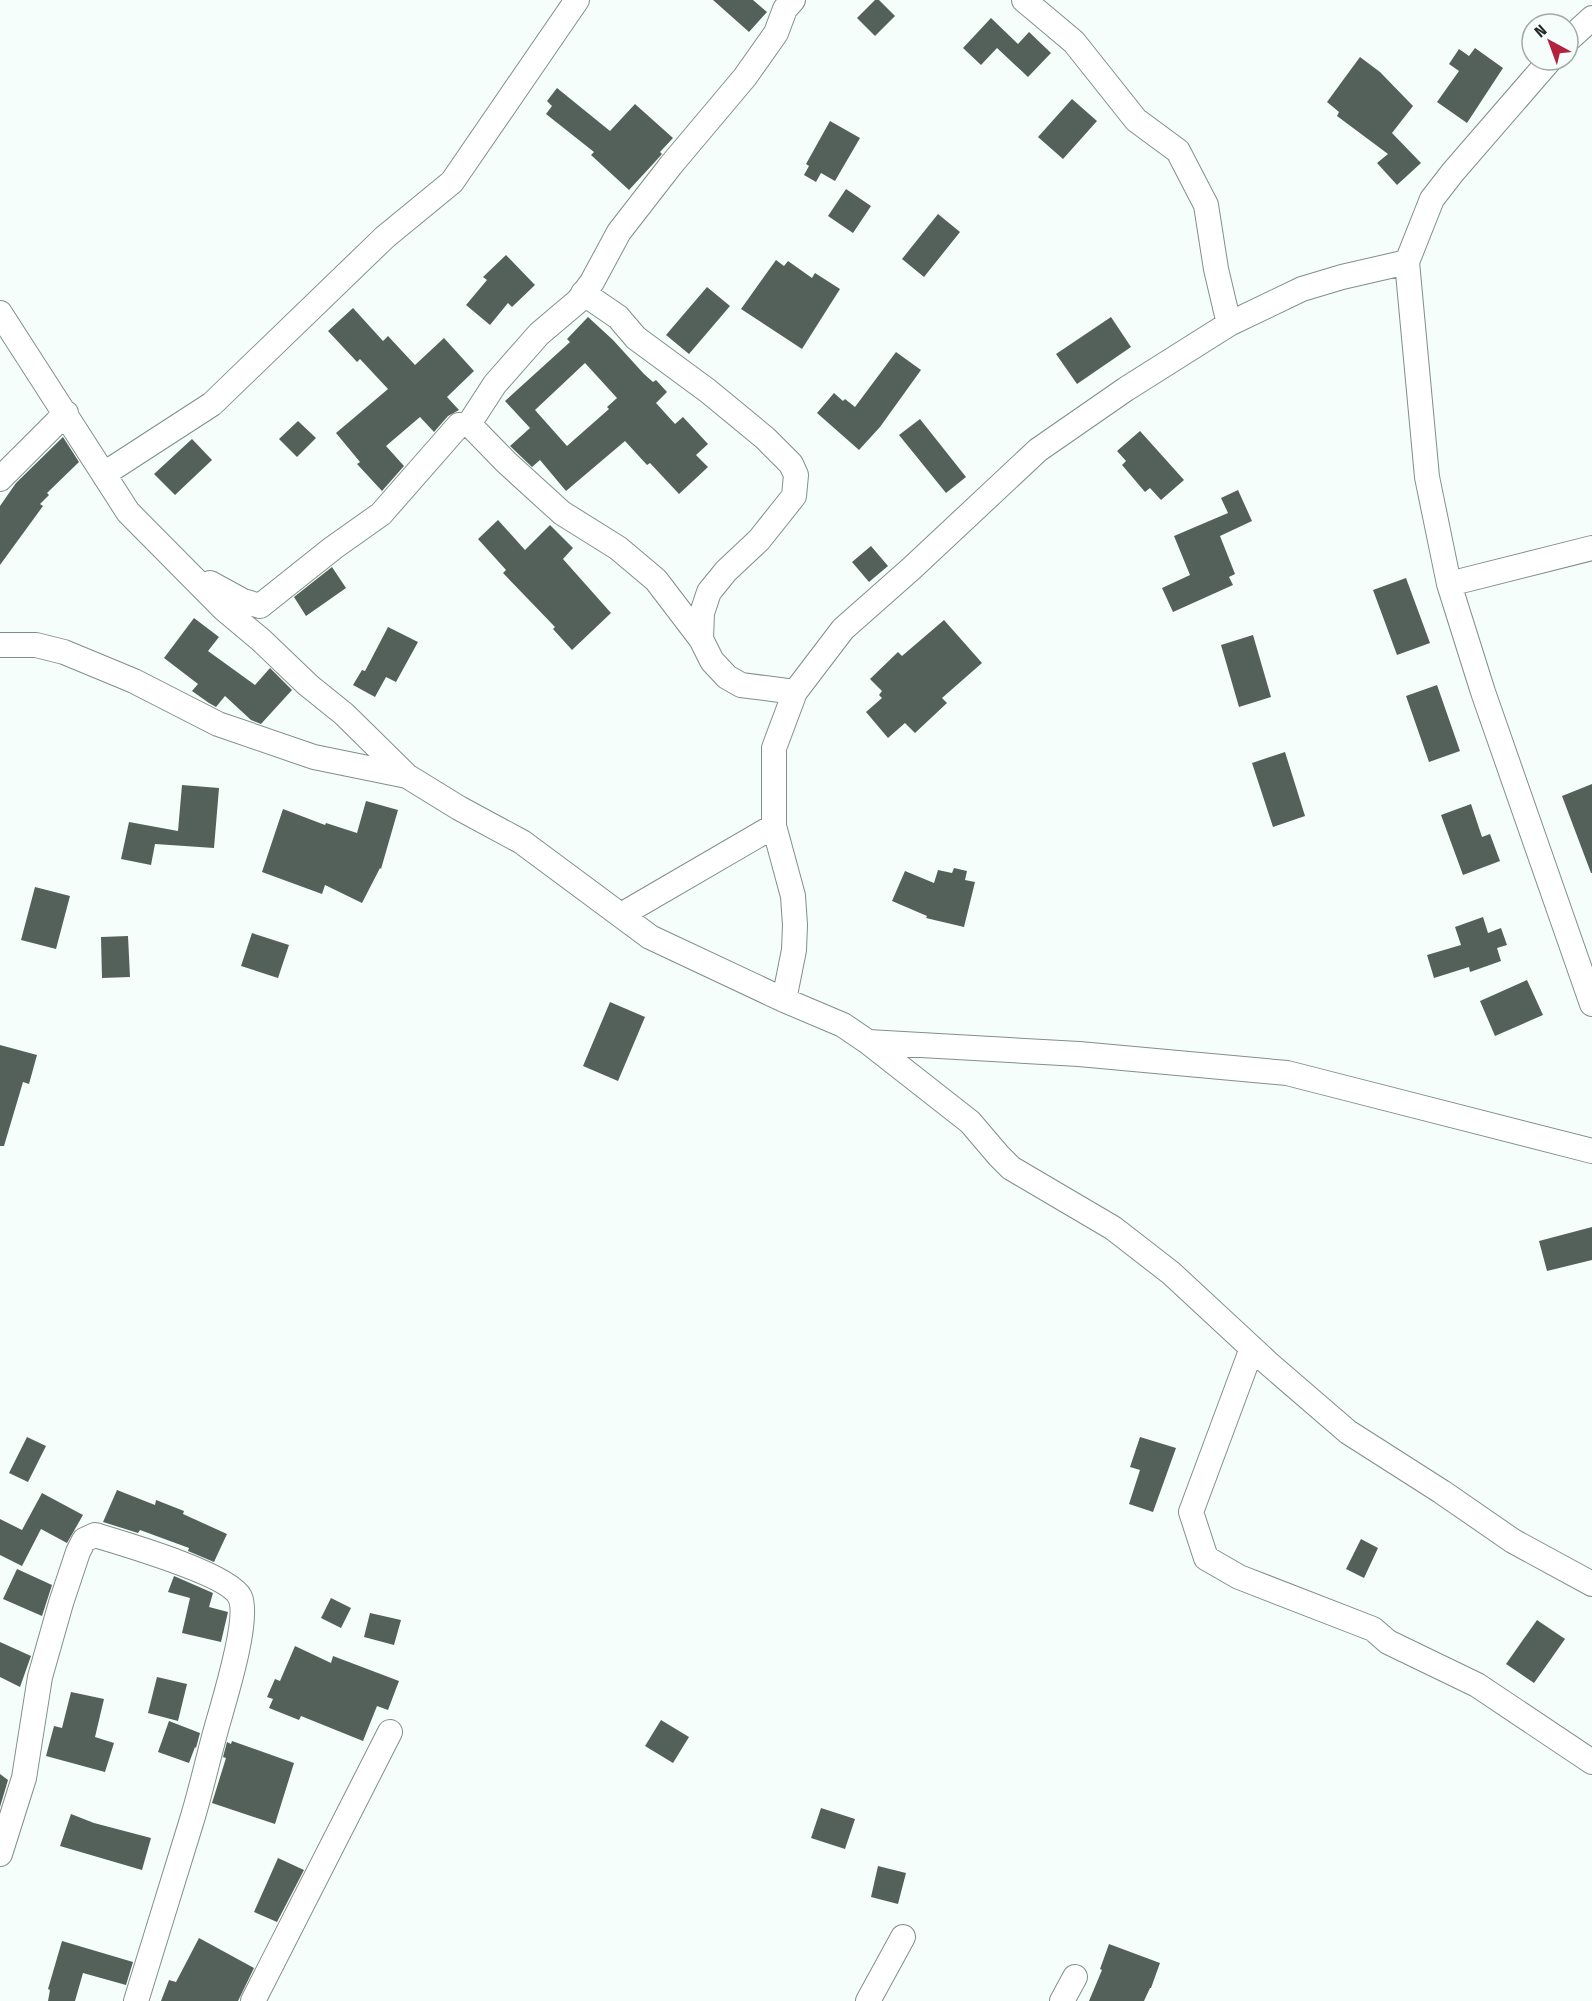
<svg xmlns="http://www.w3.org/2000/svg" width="1592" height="2001" font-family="'Fira Sans Condensed',sans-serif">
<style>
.building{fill:#54615b;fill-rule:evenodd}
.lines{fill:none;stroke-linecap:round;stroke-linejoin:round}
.minor-casing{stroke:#818f89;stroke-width:26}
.minor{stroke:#fff;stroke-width:24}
</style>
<rect width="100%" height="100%" fill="#f5fefa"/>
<path class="building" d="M713 0H753L767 12 749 32Z
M875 0H879L895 16 875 36 857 18Z
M991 18 1018 44 1029 32 1051 53 1028 77 997 48 981 65 963 48Z
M1475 48 1503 68 1467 123 1437 102 1459 71 1449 64 1459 49 1469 56Z
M1360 57 1380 72 1413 106 1392 133 1421 163 1397 185 1377 163 1388 154 1337 116 1339 112 1327 102Z
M557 88 610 131 635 104 673 138 660 152 662 154 653 164 629 190 591 155 594 152 546 114 552 106 547 101Z
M1072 99 1097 121 1063 159 1038 137Z
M830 121 860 138 835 181 821 173 816 182 804 175 809 166 806 164Z
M846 189 871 206 853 233 828 216Z
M938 214 960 232 924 277 902 259Z
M506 255 535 285 512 307 508 303 490 325 466 305 487 280 483 277Z
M776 260 784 266 788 261 812 278 815 273 840 289 802 349 741 309Z
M707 287 730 306 689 354 666 335Z
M353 308 383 341 388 336 415 365 444 338 474 371 447 397 459 410 448 416 434 432 420 417 386 446 404 466 382 491 357 464 360 462 336 433 388 389 360 359 357 362 328 331Z
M588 317 613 340 644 374 653 382 656 380 667 392 656 403 675 424 683 417 708 444 696 455 708 467 679 494 650 463 647 465 625 441 566 491 540 460 532 467 510 446 530 428 505 401 570 342 567 339ZM585 363 617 398 607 407 609 409 567 446 535 410Z
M1111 317 1131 347 1077 384 1056 354Z
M896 352 921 370 880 427 859 450 817 413 834 393 843 401 845 399 855 407Z
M920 419 966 477 946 493 899 435Z
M298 421 316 438 297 457 279 439Z
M1140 431 1184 480 1161 500 1150 488 1145 492 1122 465 1126 461 1117 451Z
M63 437 79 462 47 493 49 495 40 504 43 506 0 565V506L16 483Z
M192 439 212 460 175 495 154 474Z
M1238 490 1252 521 1220 536 1235 574 1229 577 1233 585 1173 612 1162 588 1190 575 1174 536 1228 513 1221 498Z
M498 520 525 550 550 525 573 548 563 559 611 613 572 650 553 629 555 627 503 573 506 570 478 539Z
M871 546 888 566 869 582 852 562Z
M332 567 346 588 306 616 294 597Z
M1406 578 1430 643 1397 655 1373 590Z
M194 618 219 637 208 651 255 685 270 668 292 690 261 724 251 720 225 696 216 707 209 703 192 691 198 684 164 658Z
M944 620 982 663 942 698 947 703 915 733 905 723 888 738 866 712 882 698 879 695 882 691 870 679 898 652 902 656Z
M388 627 418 642 396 682 386 677 375 697 353 685 362 670 365 671Z
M1253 635 1271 697 1239 707 1221 645Z
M1437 685 1460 751 1429 762 1406 696Z
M1285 752 1305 816 1273 827 1252 763Z
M1592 784V873H1591L1562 796Z
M182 785 219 788 214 848 155 844 151 865 121 859 129 822 178 831Z
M366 801 398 810 381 869 380 868 362 903 325 885 322 894 262 872 283 809 325 825 326 823 357 833Z
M1471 804 1482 837 1490 834 1500 861 1463 875 1441 815Z
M954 868 967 871 965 880 975 882 964 927 926 918 927 916 892 901 905 871 934 883 938 870 952 873Z
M35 887 70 896 56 949 21 940Z
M1483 917 1488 933 1501 928 1507 945 1497 948 1501 961 1470 972 1469 967 1434 978 1427 955 1461 945 1455 927Z
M252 933 289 945 278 978 241 966Z
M128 936 130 977 102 978 101 937Z
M1527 980 1543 1015 1495 1036 1480 1001Z
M610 1002 645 1017 618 1081 583 1066Z
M0 1045 37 1055 29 1084 23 1082 4 1146H0Z
M1592 1227V1260L1547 1271 1539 1241Z
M27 1437 46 1446 28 1482 9 1473Z
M1140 1437 1176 1448 1153 1512 1129 1504 1140 1470 1130 1467Z
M117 1490 155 1505 156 1500 184 1511 183 1514 227 1534 214 1562 188 1551 189 1548 140 1530 138 1533 103 1522Z
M42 1493 83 1515 67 1543 41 1529 22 1566 0 1555V1519L22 1530Z
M1361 1539 1378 1548 1364 1578 1346 1569Z
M17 1569 52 1585 42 1616 3 1599Z
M174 1576 213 1593 209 1607 228 1612 221 1642 182 1633 190 1598 168 1592Z
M331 1598 351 1608 341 1628 321 1618Z
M370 1613 401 1620 394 1645 364 1637Z
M1537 1620 1565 1639 1534 1683 1506 1664Z
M0 1642 31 1656 20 1687 0 1677Z
M295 1646 331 1663 333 1656 399 1681 388 1710 377 1706 363 1741 301 1716 299 1720 269 1708 273 1699 267 1697 275 1679 280 1681Z
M157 1677 187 1684 178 1721 148 1713Z
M71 1692 104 1699 95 1737 114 1743 105 1772 46 1756 54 1726 62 1728Z
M661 1720 689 1737 673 1763 645 1746Z
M169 1721 200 1733 196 1748 195 1747 189 1763 158 1752Z
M232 1741 294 1763 275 1824 212 1803 226 1758 223 1757 227 1742 231 1744Z
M0 1774 8 1780 0 1807Z
M821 1808 855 1819 845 1849 811 1838Z
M71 1814 94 1823 151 1838 142 1870 60 1846Z
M278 1858 304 1870 277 1922 254 1912Z
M878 1866 906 1873 898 1904 871 1897Z
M199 1938 254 1968 238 2001H161L169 1980 176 1982Z
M62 1941 133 1962 126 1985 83 1973 75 2001H48L50 1990 48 1989Z
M1109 1944 1160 1963 1151 1988H1150L1144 2001H1089L1102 1970 1100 1969Z"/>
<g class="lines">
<defs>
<path id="minor" d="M1024 0 1074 42 1136 120 1178 151 1206 205 1216 269 1229 324
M1568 40 1592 18
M1550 60 1453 172 1432 199 1407 262 1427 477 1449 584 1483 692 1592 1004
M583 293 618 317 636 338 708 391 765 438 791 464 796 475 794 496 759 540 726 571 709 592 702 613 701 639
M0 313 128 512 224 609 261 640 308 685 344 714 407 776 459 808 522 842 650 937 784 1000 843 1025 868 1042 970 1122 999 1156 1011 1168 1113 1228 1171 1273 1268 1363 1348 1432 1442 1492 1513 1541 1592 1584
M469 424 495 384 539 334 578 301 592 282 619 232 671 165 745 77 776 33 785 9 793 0
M104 474 212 404 385 237 452 182 577 0
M0 479 66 413
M210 583 243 601 260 606 333 548 381 514 459 425 469 424 506 462 562 513 618 548 656 580 701 639 712 661 727 677 741 685 795 692
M1449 584 1592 548
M0 645H36L64 652 134 681 218 724 314 757 407 776
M621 915 774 826
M784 1000 794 950 795 925 793 896 774 826V748L795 692 843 629 912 568 1038 450 1126 389 1229 324 1302 289 1342 277 1407 262
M868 1042 1079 1054 1287 1073 1592 1151
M1252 1348 1191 1512 1206 1558 1239 1577 1373 1629 1388 1642 1477 1685 1592 1762
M0 1854 24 1778 40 1677 61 1603 78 1552 84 1540 95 1535C121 1543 229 1574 240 1597 250 1619 224 1701 217 1726 208 1758 201 1791 191 1823 173 1882 154 1942 136 2001
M253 2001 390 1732
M868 2001 903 1937
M1062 2001 1075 1977"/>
</defs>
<use href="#minor" class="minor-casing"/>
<use href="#minor" class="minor"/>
</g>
<g transform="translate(1550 42) rotate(319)"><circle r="28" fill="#f5fefa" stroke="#a2aaa6" stroke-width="1.5"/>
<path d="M0-4.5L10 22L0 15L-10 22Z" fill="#b3213d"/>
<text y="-9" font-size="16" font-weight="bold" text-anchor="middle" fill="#262b29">N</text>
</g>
</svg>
